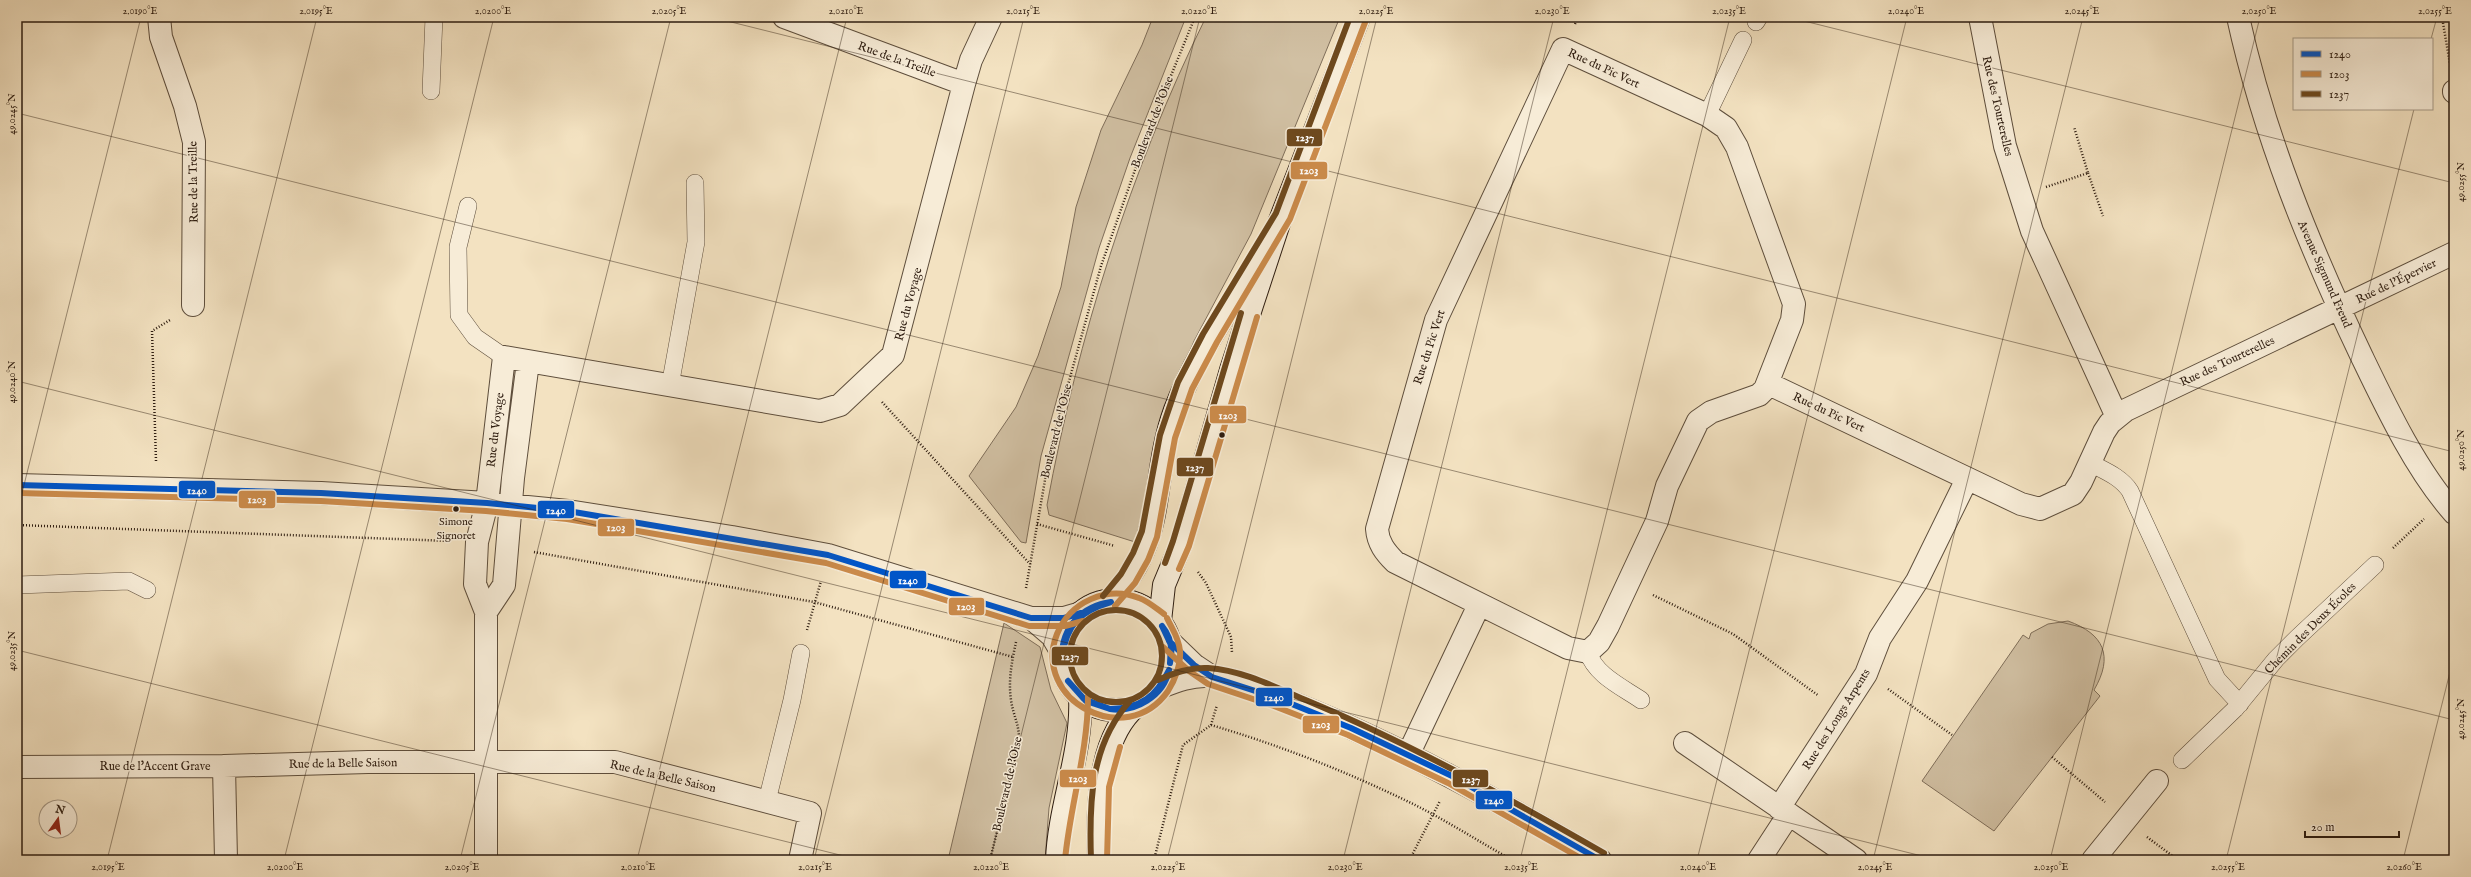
<svg xmlns="http://www.w3.org/2000/svg" width="2471" height="877" font-family="'IM FELL English',serif">
<style>
.green{fill:#d1c0a3;stroke:#7f6e5a}
.lines{fill:none;stroke-linecap:round;stroke-linejoin:round}
.lane-casing{stroke:#5e4e3c;stroke-width:18}
.street-casing{stroke:#5e4e3c;stroke-width:24}
.secondary-casing{stroke:#2d1c10;stroke-width:24}
.path{stroke:#2d1c10;stroke-width:2.5;stroke-dasharray:1 2;stroke-linecap:butt}
.lane{stroke:#f7ecd7;stroke-width:17}
.street{stroke:#f7ecd7;stroke-width:22}
.secondary{stroke:#f7ecd7;stroke-width:22}
.bus-1-casing{stroke:#f7ecd7;stroke-width:9}
.bus-2-casing{stroke:#f7ecd7;stroke-width:9}
.bus-3-casing{stroke:#f7ecd7;stroke-width:9}
.bus-1{stroke:#0055c8;stroke-width:6}
.bus-2{stroke:#ca8a4a;stroke-width:6}
.bus-3{stroke:#6e491e;stroke-width:6}
.ticks{fill:none;stroke:#2d1c10;stroke-width:1;stroke-opacity:0.45}
.bus-dot{fill:#2d1c10;stroke:#f7ecd7;stroke-width:1.5}
.labels{text-anchor:middle;stroke-width:3;stroke-linejoin:round;paint-order:stroke}
.bus-label{font-size:11px;fill:#2d1c10;stroke:#f7ecd7}
.street-label{font-size:12px;fill:#2d1c10;stroke:#f7ecd7}
.line-badge{stroke:#f7ecd7;stroke-width:1.5}
.badge-label{font-size:11px;text-anchor:middle;font-weight:bold;fill:#fff}
.neatline{fill:none;stroke:#2d1c10;stroke-width:1.5}
.ticks-label{font-size:10px;text-anchor:middle;fill:#2d1c10}
</style>
<rect width="100%" height="100%" fill="#f3e2c1"/>
<filter id="stains"><feTurbulence type="fractalNoise" baseFrequency=".005" numOctaves="4"/><feColorMatrix values="0 0 0 0 .2 0 0 0 0 .09 0 0 0 0 .02 0 0 0 .5 -.17"/></filter>
<radialGradient id="worn" r=".72"><stop offset=".6" stop-color="#630" stop-opacity="0"/><stop offset="1" stop-color="#630" stop-opacity=".3"/></radialGradient>
<path class="green" d="M1153 17H1186L1130 158 1099 248 1041 456 1026 543 1021 542 969 476 1016 407 1038 356 1061 287 1076 207 1101 130 1142 45Z
M1206 17H1340L1251 234 1194 341 1177 382 1147 510 1135 542 1049 515 1047 505C1078 337 1130 171 1206 17Z
M2068 621C2104 634 2114 656 2094 690L2100 696 1994 831 1922 781 2023 635 2029 639 2031 633 2048 624Z
M1004 623 1040 647 1051 690 1067 723 1049 808 1045 860H948Z"/>
<g class="lines">
<defs>
<path id="lane" d="M1756 22 1759 17
M431 91 434 17
M1707 115 1743 40
M468 206 458 247 459 315 475 337 504 357
M670 386 696 242 695 183
M2090 463C2105 471 2121 477 2130 491L2217 679 2240 704
M17 585 129 581 147 590
M1588 652C1595 675 1622 687 1641 700
M2182 760 2235 709 2276 659 2297 638 2375 565
M767 801 792 700 801 653"/>
<path id="street" d="M159 17 161 37 185 106 194 142 193 305
M784 17 964 84
M1980 17 2005 146 2032 231 2117 417
M2238 17C2264 136 2310 248 2362 357 2387 409 2416 470 2454 513
M1563 49 1707 115 1726 128 1737 147 1794 304 1792 320 1765 389 1759 395 1711 412 1698 421 1667 486 1657 521 1608 626 1599 642 1588 652 1568 648 1395 562C1385 552 1378 543 1377 529L1436 320Z
M2454 91V92
M528 362 513 478 504 585 486 612 475 584 477 542 487 503 504 357 820 411 840 405 893 355 964 84 971 60 991 17
M1769 384 2021 504 2040 509 2073 494 2081 482 2104 432 2110 423 2126 410 2454 253
M17 485 321 493 487 503 568 511 732 537 828 555 1031 618 1052 636 1062 653
M486 612V860
M1031 618H1064L1081 613
M1169 641 1194 665 1212 677
M1161 687C1176 681 1192 675 1208 676 1237 678 1268 694 1295 704 1401 746 1501 803 1600 860
M1685 743 1856 860
M1408 755 1479 605
M224 766 368 762H615L810 813 800 860
M17 767 224 766 226 860
M1779 808 1866 674 1880 638 1917 581 1967 479
M1759 860 1789 814
M2093 860 2157 781"/>
<path id="secondary" d="M1061 655a55 55 0 1 1 110 0a55 55 0 1 1-110 0Z
M1109 601C1169 542 1149 481 1175 410 1195 356 1229 309 1258 261
M1160 621 1164 585 1181 544 1231 370 1252 305 1279 223 1359 17
M1057 860C1059 805 1083 752 1080 696
M1099 860C1097 814 1097 739 1136 706"/>
</defs>
<use href="#lane" class="lane-casing"/>
<use href="#street" class="street-casing"/>
<use href="#secondary" class="secondary-casing"/>
<path class="path" d="M2442 17 2450 64
M1575 24 1578 17
M2088 173 2103 216
M2046 187 2088 173 2074 127
M882 402 1030 564
M156 461 152 331 170 320
M1037 524 1115 546
M17 525 450 541
M2393 548 2424 519
M534 552 814 602 1013 657
M1198 572 1206 583 1231 637 1232 653
M1026 588 1051 446 1101 266 1152 122 1195 17
M1653 595 1733 634 1819 696
M807 630 821 581
M1888 689 1952 735
M1211 725C1279 745 1345 771 1409 802 1444 819 1478 841 1512 860
M2052 757 2105 802
M2147 837 2178 860
M1410 859 1440 801
M990 860 1019 742C1020 726 1013 715 1011 700 1008 680 1012 661 1016 642
M1154 860 1183 745 1211 725 1217 705"/>
<use href="#lane" class="lane"/>
<use href="#street" class="street"/>
<use href="#secondary" class="secondary"/>
<defs>
<path id="bus-1" d="M17 485 321 493 487 503 568 511 828 555 1031 618H1064L1081 613
M1162 626C1171 637 1173 650 1170 663
M1162 626 1171 645 1170 663
M1169 641 1194 665 1212 677 1277 698 1351 728 1452 776 1600 860
M1062 656C1062 626 1083 606 1111 602
M1062 656C1067 624 1080 611 1111 602
M1068 681 1084 699 1110 709
M1068 681 1086 701 1110 709
M1110 709C1135 713 1164 696 1169 670
M1110 709C1141 708 1156 697 1169 670"/>
<path id="bus-2" d="M17 493 321 501 486 511 567 519 826 563 1029 626H1065L1083 621
M1179 569 1189 546 1257 317
M1115 606 1135 583 1148 560 1157 537 1175 438 1192 389 1217 342 1290 219 1366 20
M1164 614C1157 609 1148 601 1139 598 1107 585 1070 602 1057 634 1031 700 1126 751 1168 691 1175 680 1181 664 1180 651 1179 638 1172 629 1167 618
M1163 647 1189 671 1208 684 1274 706 1348 735 1448 783 1584 860
M1065 860C1070 805 1088 752 1088 696
M1107 860 1109 787 1120 747"/>
<path id="bus-3" d="M1165 563 1173 541 1241 313
M1103 596 1121 574 1133 553 1142 531 1160 435 1178 382 1203 334 1276 213 1350 17
M1070 656a46 46 0 1 1 92 0a46 46 0 1 1-92 0Z
M1158 680C1174 673 1190 667 1208 668 1242 670 1277 688 1308 701 1411 744 1508 798 1604 853
M1091 860C1089 803 1090 745 1130 701"/>
</defs>
<use href="#bus-1" class="bus-1-casing"/>
<use href="#bus-2" class="bus-2-casing"/>
<use href="#bus-3" class="bus-3-casing"/>
<use href="#bus-1" class="bus-1"/>
<use href="#bus-2" class="bus-2"/>
<use href="#bus-3" class="bus-3"/>
</g>
<path class="ticks" d="M711 17 2454 452M1788 17 2454 183M2431 39 2437 17M17 113 2454 720M17 381 1938 860M17 513 141 17M17 650 860 860M107 860 317 17M284 860 494 17M460 860 671 17M637 860 847 17M814 860 1024 17M990 860 1200 17M1167 860 1377 17M1343 860 1554 17M1520 860 1730 17M1697 860 1907 17M1873 860 2083 17M2050 860 2260 17M2226 860 2414 109M2403 860 2454 656"/>
<g class="bus-dot">
<circle cx="1222" cy="435" r="3.5"/>
<circle cx="456" cy="509" r="3.5"/>
</g>
<g class="labels">
<g class="bus-label">
<text x="456" y="525">Simone<tspan x="456" dy="14">Signoret</tspan></text>
</g>
<g class="street-label">
<text transform="translate(897 59) rotate(20)" y="4">Rue de la Treille</text>
<text transform="translate(1604 68) rotate(25)" y="4">Rue du Pic Vert</text>
<text transform="translate(1998 106) rotate(77)" y="4">Rue des Tourterelles</text>
<text transform="translate(1152 122) rotate(-69)" y="4">Boulevard de l'Oise</text>
<text transform="translate(193 182) rotate(-91)" y="4">Rue de la Treille</text>
<text transform="translate(2325 274) rotate(66)" y="4">Avenue Sigmund Freud</text>
<text transform="translate(2396 281) rotate(-26)" y="4">Rue de l'Épervier</text>
<text transform="translate(908 304) rotate(-75)" y="4">Rue du Voyage</text>
<text transform="translate(1429 347) rotate(-72)" y="4">Rue du Pic Vert</text>
<text transform="translate(2227 361) rotate(-25)" y="4">Rue des Tourterelles</text>
<text transform="translate(1829 412) rotate(25)" y="4">Rue du Pic Vert</text>
<text transform="translate(495 430) rotate(-83)" y="4">Rue du Voyage</text>
<text transform="translate(1056 431) rotate(-76)" y="4">Boulevard de l'Oise</text>
<text transform="translate(2310 628) rotate(-45)" y="4">Chemin des Deux Écoles</text>
<text transform="translate(1836 719) rotate(-58)" y="4">Rue des Longs Arpents</text>
<text transform="translate(343 763) rotate(-1)" y="4">Rue de la Belle Saison</text>
<text x="155" y="770">Rue de l'Accent Grave</text>
<text transform="translate(663 776) rotate(13)" y="4">Rue de la Belle Saison</text>
<text transform="translate(1007 784) rotate(-77)" y="4">Boulevard de l'Oise</text>
</g>
</g>
<g class="line-badge">
<rect x="1286" y="128" width="37" height="19" rx="4" fill="#6e491e"/>
<rect x="1290" y="161" width="38" height="19" rx="4" fill="#ca8a4a"/>
<rect x="1209" y="405" width="38" height="19" rx="4" fill="#ca8a4a"/>
<rect x="1176" y="457" width="38" height="20" rx="4" fill="#6e491e"/>
<rect x="178" y="480" width="38" height="19" rx="4" fill="#0055c8"/>
<rect x="238" y="490" width="38" height="19" rx="4" fill="#ca8a4a"/>
<rect x="537" y="500" width="38" height="19" rx="4" fill="#0055c8"/>
<rect x="597" y="518" width="38" height="19" rx="4" fill="#ca8a4a"/>
<rect x="889" y="570" width="38" height="19" rx="4" fill="#0055c8"/>
<rect x="948" y="597" width="37" height="19" rx="4" fill="#ca8a4a"/>
<rect x="1051" y="646" width="38" height="20" rx="4" fill="#6e491e"/>
<rect x="1255" y="687" width="38" height="20" rx="4" fill="#0055c8"/>
<rect x="1302" y="715" width="38" height="19" rx="4" fill="#ca8a4a"/>
<rect x="1059" y="769" width="38" height="19" rx="4" fill="#ca8a4a"/>
<rect x="1452" y="769" width="37" height="19" rx="4" fill="#6e491e"/>
<rect x="1475" y="790" width="38" height="20" rx="4" fill="#0055c8"/>
</g>
<g class="badge-label">
<text x="1305" y="141">1237</text>
<text x="1309" y="174">1203</text>
<text x="1228" y="419">1203</text>
<text x="1195" y="471">1237</text>
<text x="197" y="494">1240</text>
<text x="257" y="503">1203</text>
<text x="556" y="514">1240</text>
<text x="616" y="531">1203</text>
<text x="908" y="584">1240</text>
<text x="966" y="610">1203</text>
<text x="1070" y="660">1237</text>
<text x="1274" y="701">1240</text>
<text x="1321" y="728">1203</text>
<text x="1078" y="782">1203</text>
<text x="1471" y="783">1237</text>
<text x="1494" y="804">1240</text>
</g>
<rect width="2471" height="877" fill="none" stroke="#f3e2c1" stroke-width="44"/>
<rect x="2293" y="38" width="140" height="72" fill="#f7ecd7" stroke="#a69987"/>
<rect x="2301" y="51" width="20" height="6" fill="#0055c8" stroke="#a69987"/>
<text x="2329" y="58" font-size="12" fill="#2d1c10">1240</text>
<rect x="2301" y="71" width="20" height="6" fill="#ca8a4a" stroke="#a69987"/>
<text x="2329" y="78" font-size="12" fill="#2d1c10">1203</text>
<rect x="2301" y="91" width="20" height="6" fill="#6e491e" stroke="#a69987"/>
<text x="2329" y="98" font-size="12" fill="#2d1c10">1237</text>
<g transform="translate(58 819) rotate(14)"><circle r="19" fill="#f7ecd7" stroke="#a69987"/>
<path d="M0-3L7 15L0 10L-7 15Z" fill="#8f2418"/>
<text y="-6" font-size="11" font-weight="bold" text-anchor="middle" fill="#2d1c10">N</text>
</g>
<path d="M2305 831v6h94v-6" fill="none" stroke="#2d1c10" stroke-width="2"/>
<text x="2311" y="831" font-size="12" fill="#2d1c10" stroke="#f7ecd7" stroke-width="3" paint-order="stroke">20 m</text>
<rect x="22" y="22" width="2427" height="833" class="neatline"/>
<g class="ticks-label">
<text x="140" y="14">2.0190°E</text>
<text x="316" y="14">2.0195°E</text>
<text x="493" y="14">2.0200°E</text>
<text x="669" y="14">2.0205°E</text>
<text x="846" y="14">2.0210°E</text>
<text x="1023" y="14">2.0215°E</text>
<text x="1199" y="14">2.0220°E</text>
<text x="1376" y="14">2.0225°E</text>
<text x="1552" y="14">2.0230°E</text>
<text x="1729" y="14">2.0235°E</text>
<text x="1906" y="14">2.0240°E</text>
<text x="2082" y="14">2.0245°E</text>
<text x="2259" y="14">2.0250°E</text>
<text x="2435" y="14">2.0255°E</text>
<text transform="translate(11 114) rotate(-90)" y="4">49.0245°N</text>
<text transform="translate(2460 182) rotate(-90)" y="4">49.0255°N</text>
<text transform="translate(11 382) rotate(-90)" y="4">49.0240°N</text>
<text transform="translate(2460 450) rotate(-90)" y="4">49.0250°N</text>
<text transform="translate(11 651) rotate(-90)" y="4">49.0235°N</text>
<text transform="translate(2460 719) rotate(-90)" y="4">49.0245°N</text>
<text x="108" y="870">2.0195°E</text>
<text x="285" y="870">2.0200°E</text>
<text x="462" y="870">2.0205°E</text>
<text x="638" y="870">2.0210°E</text>
<text x="815" y="870">2.0215°E</text>
<text x="991" y="870">2.0220°E</text>
<text x="1168" y="870">2.0225°E</text>
<text x="1345" y="870">2.0230°E</text>
<text x="1521" y="870">2.0235°E</text>
<text x="1698" y="870">2.0240°E</text>
<text x="1875" y="870">2.0245°E</text>
<text x="2051" y="870">2.0250°E</text>
<text x="2228" y="870">2.0255°E</text>
<text x="2404" y="870">2.0260°E</text>
</g>
<rect width="100%" height="100%" filter="url(#stains)"/>
<rect width="100%" height="100%" fill="url(#worn)"/>
</svg>
